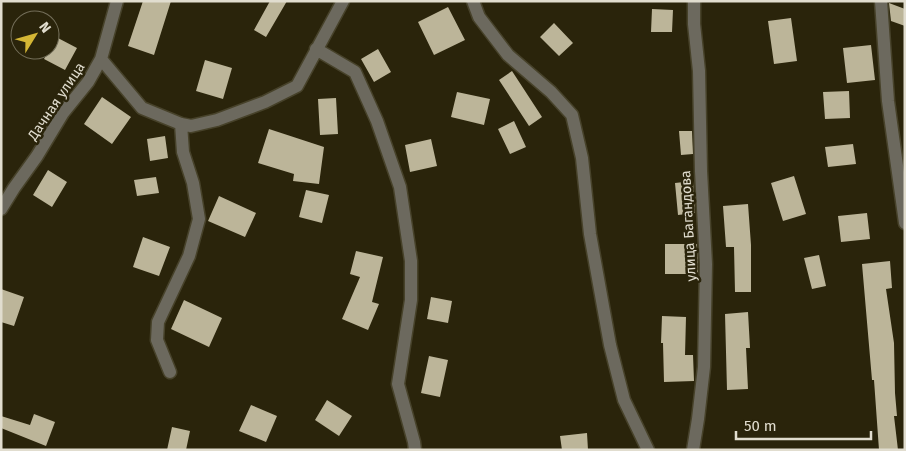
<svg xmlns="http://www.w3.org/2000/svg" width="906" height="451" font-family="'Fira Sans',sans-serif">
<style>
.building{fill:#bcb599}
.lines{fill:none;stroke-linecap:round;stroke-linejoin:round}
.minor-casing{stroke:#47422a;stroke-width:15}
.minor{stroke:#6c695e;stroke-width:12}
.labels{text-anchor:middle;stroke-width:5;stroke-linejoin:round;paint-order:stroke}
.street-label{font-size:14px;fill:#e1ddcf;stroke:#2a240b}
</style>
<rect width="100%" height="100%" fill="#2a240b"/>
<path class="building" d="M143 1H171L154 55 128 46Z
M270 1H287L266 37 254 30Z
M889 3 905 9V26L891 21Z
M448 7 465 40 434 55 418 22Z
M652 9 673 10 672 32H651Z
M791 18 797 61 774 64 768 21Z
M554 23 573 43 559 56 540 37Z
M56 37 77 48 65 70 44 59Z
M871 45 875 80 847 83 843 48Z
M378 49 391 72 374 82 361 59Z
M205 60 232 68 223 99 196 91Z
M512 71 542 117 529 126 499 80Z
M849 91 850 118 825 119 823 92Z
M457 92 490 99 484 125 451 117Z
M102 97 131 117 112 144 84 124Z
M336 98 338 134 320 135 318 99Z
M514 121 526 147 510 154 498 129Z
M269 129 324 147 319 184 293 181 294 174 258 163Z
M679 131H692L693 154 681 155Z
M165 136 168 158 150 161 147 139Z
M431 139 437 166 410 172 405 145Z
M853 144 856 164 828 167 825 147Z
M48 170 67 182 52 207 33 195Z
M794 176 806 214 783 221 771 183Z
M156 177 159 193 137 196 134 180Z
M693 181 695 213 678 215 675 183Z
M306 190 329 195 322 223 299 217Z
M219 196 256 213 245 237 208 221Z
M748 204 751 245V292H735L734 247H726L723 206Z
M867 213 870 239 841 242 838 216Z
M143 237 170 247 159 276 133 267Z
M665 244H697L698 274H665Z
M356 251 383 257 372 302 379 304 368 330 342 319 360 277 350 274Z
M819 255 826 286 812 289 804 258Z
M890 261 892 288 886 289 894 343 895 393 897 416H894L898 450H879L874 380H872L862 264Z
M1 289 24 297 14 326 1 322Z
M431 297 452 301 448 323 427 319Z
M184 300 222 318 209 347 171 329Z
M748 312 750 348H746L748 389 727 390 725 314Z
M662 316 686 317 685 355H693L694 381 664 382 663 343H661Z
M429 356 448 360 440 397 421 393Z
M327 400 352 416 339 436 315 420Z
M251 405 277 416 266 442 239 431Z
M34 414 55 422 46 446 1 428V416L30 425Z
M172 427 190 431 186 450H167Z
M587 433 588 450H562L560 436Z"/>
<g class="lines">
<defs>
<path id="minor" d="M473 1 479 17 508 55 551 92 572 115 582 158 590 234 610 345 624 400 648 450
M881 1 888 101 905 223
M316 49 355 72 377 121 400 187 411 261V300L398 384 414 442 415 450
M101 59 142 108 181 124 191 126 217 120 265 102 297 86 343 1
M1 209 14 188 37 156 63 113 88 82 101 59 117 1
M170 372 157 340 158 322 189 256 199 219 193 183 183 152 181 124
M693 450 698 419 704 367 706 264 701 171 699 71 694 24V1"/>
</defs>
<use href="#minor" class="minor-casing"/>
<use href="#minor" class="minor"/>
</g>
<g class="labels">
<g class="street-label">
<text transform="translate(56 101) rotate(-56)" y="5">Дачная улица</text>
<text transform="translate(688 226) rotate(-93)" y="5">улица Багандова</text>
</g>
</g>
<rect width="906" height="451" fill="none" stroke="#e1ddcf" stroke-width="5"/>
<g transform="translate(35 35) rotate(53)"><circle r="24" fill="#2a240b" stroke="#736e59"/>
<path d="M0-4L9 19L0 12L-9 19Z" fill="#d4b635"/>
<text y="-8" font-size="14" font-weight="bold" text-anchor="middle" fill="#e1ddcf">N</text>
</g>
<path d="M736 431v8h135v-8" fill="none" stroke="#e1ddcf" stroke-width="2.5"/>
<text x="744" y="431" font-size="15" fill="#e1ddcf" stroke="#2a240b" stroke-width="4" paint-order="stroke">50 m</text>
</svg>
